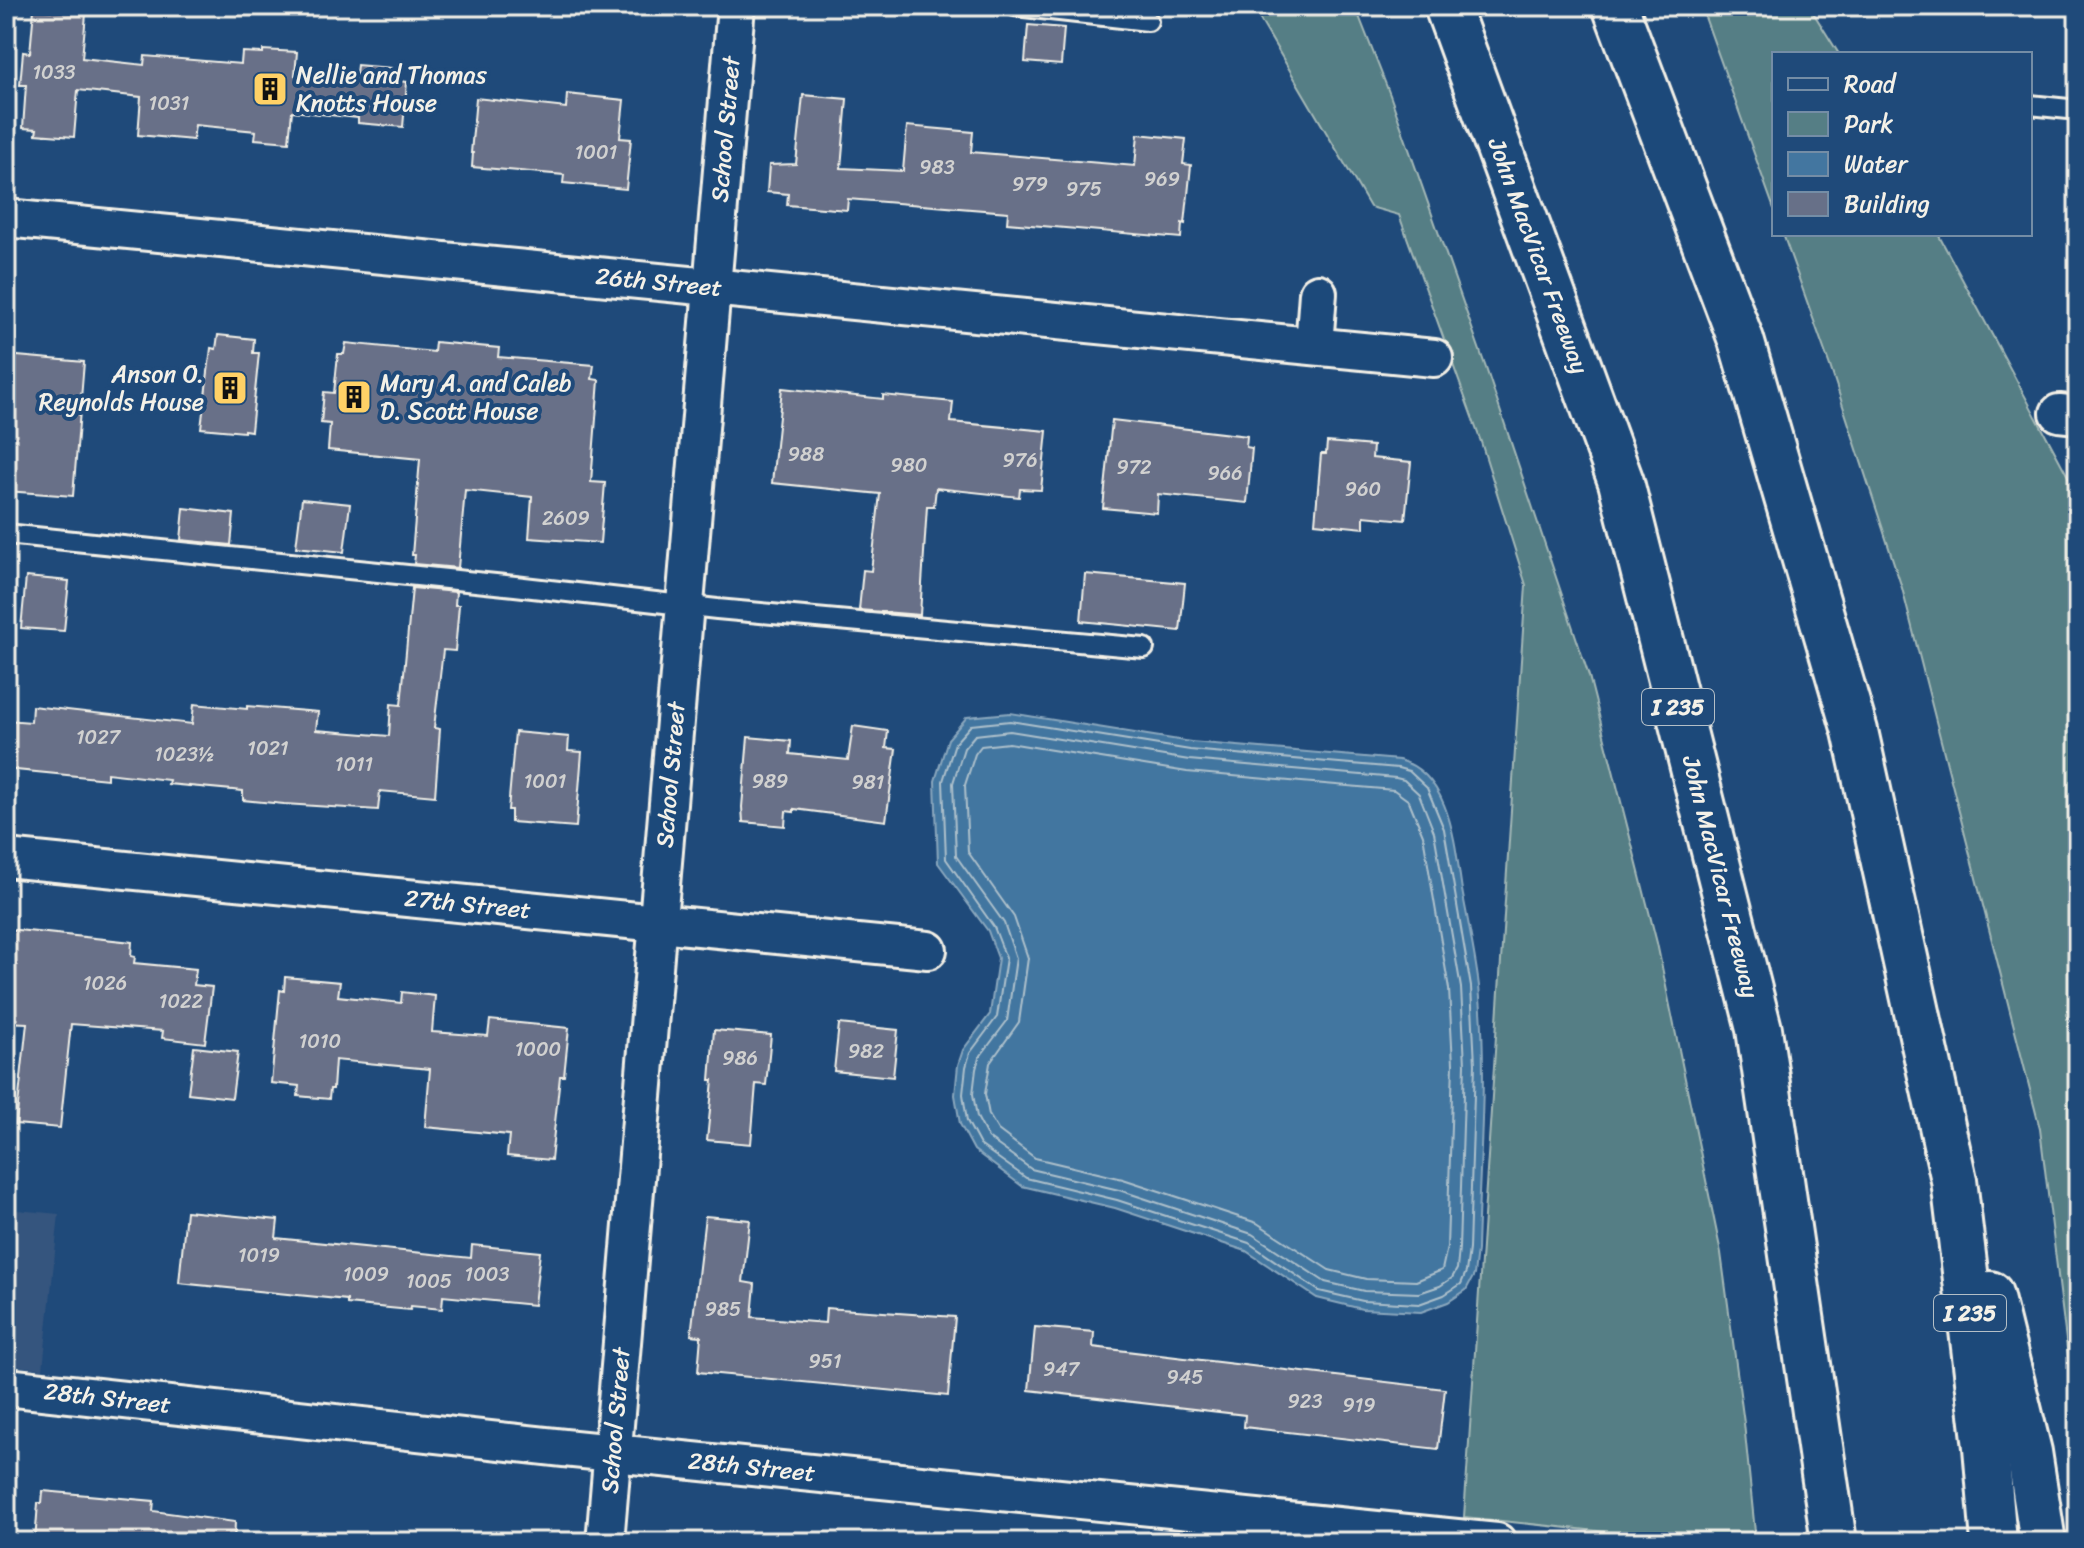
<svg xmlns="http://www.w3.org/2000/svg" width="2084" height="1548" font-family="Sriracha,sans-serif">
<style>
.built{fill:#35557e}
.green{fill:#557e85;stroke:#a4b8b6;stroke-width:2}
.water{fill:#4376a0;stroke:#8aa7bd;stroke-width:2}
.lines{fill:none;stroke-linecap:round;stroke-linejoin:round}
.shore{stroke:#adc0cb;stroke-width:2}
.building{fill:#677088;stroke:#f4f1e8;stroke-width:2}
.lane-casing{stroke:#f4f1e8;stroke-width:24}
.street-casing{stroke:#f4f1e8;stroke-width:42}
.highway-casing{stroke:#f4f1e8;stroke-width:50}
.lane{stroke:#1f4a7a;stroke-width:18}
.street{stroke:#1f4a7a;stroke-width:36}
.highway{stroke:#1f4a7a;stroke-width:44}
.labels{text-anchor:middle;stroke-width:8;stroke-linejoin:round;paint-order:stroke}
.number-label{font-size:20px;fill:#d1d1d0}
.shield{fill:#1f4a7a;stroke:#b4bfc7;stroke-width:2}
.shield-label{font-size:22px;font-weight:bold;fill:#f4f1e8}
.poi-label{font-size:24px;fill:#f4f1e8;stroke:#1f4a7a;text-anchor:start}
.street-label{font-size:24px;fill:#f4f1e8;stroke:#1f4a7a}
</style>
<rect width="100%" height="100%" fill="#1f4a7a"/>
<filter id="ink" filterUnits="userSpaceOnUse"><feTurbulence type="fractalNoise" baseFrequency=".0125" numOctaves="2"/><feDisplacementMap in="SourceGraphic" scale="16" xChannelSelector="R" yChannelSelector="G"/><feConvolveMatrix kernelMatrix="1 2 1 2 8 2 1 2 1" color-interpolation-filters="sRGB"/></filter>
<g filter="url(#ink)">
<path class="built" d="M6 1209 59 1214 43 1369 6 1365Z"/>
<path class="green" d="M1252 6H1355L1390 95 1486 368 1589 676 1657 943 1721 1253 1744 1423 1756 1542H1701L1464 1517 1526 585 1481 442 1399 215 1370 207Z
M1701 6H1809L1839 54H1774V209Z
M1783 234H1938L2078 495V1438L2040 1129 1902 588 1830 366Z"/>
<path class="water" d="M1010 713 1191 742 1399 760C1451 774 1455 846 1462 890 1468 922 1475 954 1479 986 1488 1073 1479 1163 1477 1250L1474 1275 1466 1290 1448 1302 1421 1312 1362 1309 1317 1298 1246 1251 1115 1208 1022 1186 974 1150 960 1124 955 1095 958 1065 963 1050 990 1014 998 958 988 931 938 863 935 781 948 739 967 717Z"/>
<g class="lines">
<path class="shore" d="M1010 721 1190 750 1398 768 1409 771 1427 788 1444 829 1471 987 1475 1064 1469 1249 1466 1272 1461 1284 1444 1295 1419 1304 1363 1301 1319 1291 1249 1243 1117 1200 1026 1178 980 1145 967 1121 963 1094 966 1067 970 1053 997 1017 1006 958 994 927 946 859 943 781 955 743 971 725Z
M1010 731 1189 760 1396 778 1404 780 1419 794 1434 832 1461 988 1465 1064 1459 1248 1457 1269 1452 1278 1440 1286 1419 1293 1364 1291 1325 1282 1252 1234 1119 1190 1031 1169 988 1138 977 1117 973 1094 976 1069 979 1058 1007 1021 1016 958 1004 923 956 856 953 783 964 748 975 735Z
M1009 743 1187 772 1394 790 1409 801 1423 835 1449 989 1453 1064 1447 1247 1442 1270 1416 1281 1366 1279 1329 1270 1257 1223 1123 1179 1035 1158 998 1130 989 1115 985 1094 990 1063 1019 1022 1028 958 1014 917 968 852 965 785 975 754 981 746Z"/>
</g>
<path class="building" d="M34 9 86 14 82 58 144 65 145 56 241 64 242 52 263 53V50L297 52 295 75 355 81 357 65 391 68 390 80 407 82 403 127 358 123V118L292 111 289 142 255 139 256 131 195 125 193 140 138 135 141 97 78 90 74 137 36 134 37 129 23 128 26 85H20L23 52 30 53Z
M1028 25 1064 28 1061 65 1025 62Z
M567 94 624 100 620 138 631 139 626 189 563 183 564 175 472 167 473 153H471L476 98 566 108Z
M803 95 847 99 841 168 903 171 907 126 973 132 971 152 1135 166 1138 134 1186 139 1183 164 1191 165 1185 224 1182 223 1181 238 1007 223 1008 212 848 199 847 210 787 205 788 194 767 192 769 165 796 164Z
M218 335 254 339 253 353H259L251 431 244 430V432L201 428 211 348 216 349Z
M435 342 499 348 498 357 594 365 592 379 599 380 591 482 605 483 600 543 529 538 532 497 465 490 458 568 414 564 415 555H412L420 459 328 450 330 424 321 423 324 392 334 393 338 354H344L346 343 434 352Z
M6 355 84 362 73 496 6 491Z
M782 388 883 399V395L953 402 951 422 1047 431 1041 490 1020 489 1019 497 936 488 934 506H927L920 615 859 610 863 570 871 571 880 494 772 483Z
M1112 420 1247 436 1246 447 1252 448 1247 503 1158 494 1157 513 1103 508Z
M1327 442 1373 446 1372 458 1411 462 1405 520 1364 516V528L1315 523 1321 454H1326Z
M302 499 350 504 344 552 296 547Z
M184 508 234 514 231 545 181 540Z
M1085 574 1185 583 1180 631 1081 621Z
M26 577 69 581 64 631 21 628Z
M412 588 456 592 455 605H459L455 651 443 650 434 728 440 729 435 796 380 791 378 810 284 804 243 800V791L168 784 169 780 107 773V779L6 769V720L31 722 32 706 192 724 194 704 247 709V706L318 712 316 730 389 736 391 704 401 705Z
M853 726 888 731 886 748 896 749 886 821 794 809V812L786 811 785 826 743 822 742 807 748 737 791 741 790 754 848 760Z
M515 732 569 737 568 751 582 752 576 827 511 822V810H508Z
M8 929 132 942 131 956 135 957 134 963 196 969 194 985 212 987 205 1043 162 1038 163 1031 71 1024 60 1128 16 1124 27 1023 6 1022Z
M285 977 340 982 338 996 401 1003 402 992 435 996 432 1032 488 1036 490 1020 569 1028 564 1076H560L551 1160 507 1156 509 1135 425 1127 430 1069 335 1060 333 1089H330L329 1099 298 1096 299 1086 271 1083 280 990 284 991Z
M839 1024 898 1030 893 1077 834 1071Z
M714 1030 771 1035 766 1085 756 1084 751 1144 707 1140 713 1080H710Z
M194 1047 238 1052 232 1098 188 1093Z
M186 1211 278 1220 276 1238 471 1258 472 1245 540 1252 534 1305 443 1296 442 1309 411 1306 410 1310 347 1304V1300L179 1283Z
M705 1216 750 1220 743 1282 755 1284 752 1317 825 1323 826 1308 955 1317 948 1396 698 1372 701 1336 691 1335Z
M1035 1327 1094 1332 1093 1347 1445 1389 1438 1449 1244 1427 1245 1415 1029 1390Z
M43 1491 154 1501 153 1511 235 1522 234 1542H35L38 1503H42Z"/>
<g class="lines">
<defs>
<path id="lane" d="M1015 6 1148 21
M2030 105 2078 110
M6 534 515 586 717 609 1144 648"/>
<g id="street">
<path id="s1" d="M6 218 1434 358"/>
<path d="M1314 346 1318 293"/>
<path d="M2059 413 2078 415"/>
<path id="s2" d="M6 858 928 950"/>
<path id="s3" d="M6 1387 564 1448 1497 1542"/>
<path id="s4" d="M605 1542 736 6"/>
</g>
<g id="highway">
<path id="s5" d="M1447 6 1621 482 1759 1029 1834 1542"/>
<path d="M1615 6 1741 340 1855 731 1954 1180 1986 1447 1994 1542"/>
<path d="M1990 1294 2029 1452 2043 1542"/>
</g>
</defs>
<use href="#lane" class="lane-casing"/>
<use href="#street" class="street-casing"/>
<use href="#highway" class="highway-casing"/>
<use href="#lane" class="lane"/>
<use href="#street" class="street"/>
<use href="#highway" class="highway"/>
</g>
</g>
<defs>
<symbol id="building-square" viewBox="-11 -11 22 22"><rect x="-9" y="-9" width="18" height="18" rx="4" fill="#ffd166" stroke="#1f4a7a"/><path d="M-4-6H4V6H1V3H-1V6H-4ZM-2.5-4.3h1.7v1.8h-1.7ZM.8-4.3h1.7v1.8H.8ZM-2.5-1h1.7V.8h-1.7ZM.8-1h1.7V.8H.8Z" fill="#111"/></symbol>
</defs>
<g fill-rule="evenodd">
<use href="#building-square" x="250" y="69" width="40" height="40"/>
<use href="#building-square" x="210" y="368" width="40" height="40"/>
<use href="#building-square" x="334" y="377" width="40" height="40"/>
</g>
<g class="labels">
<g class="number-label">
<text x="54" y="79">1033</text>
<text x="169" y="110">1031</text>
<text x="596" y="159">1001</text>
<text x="937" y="174">983</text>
<text x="1162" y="186">969</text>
<text x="1030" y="191">979</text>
<text x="1084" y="196">975</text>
<text x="806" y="461">988</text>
<text x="1020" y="467">976</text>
<text x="909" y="472">980</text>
<text x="1134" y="474">972</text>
<text x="1225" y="480">966</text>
<text x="1363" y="496">960</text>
<text x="566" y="525">2609</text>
<text x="98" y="744">1027</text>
<text x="268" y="755">1021</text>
<text x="184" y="761">1023½</text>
<text x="354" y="771">1011</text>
<text x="545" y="788">1001</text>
<text x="770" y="788">989</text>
<text x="868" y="789">981</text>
<text x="105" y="990">1026</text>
<text x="181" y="1008">1022</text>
<text x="320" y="1048">1010</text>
<text x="538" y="1056">1000</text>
<text x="866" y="1058">982</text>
<text x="740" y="1065">986</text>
<text x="259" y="1262">1019</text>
<text x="366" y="1281">1009</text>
<text x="487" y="1281">1003</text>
<text x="429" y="1288">1005</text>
<text x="723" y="1316">985</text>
<text x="825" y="1368">951</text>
<text x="1061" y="1376">947</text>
<text x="1185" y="1384">945</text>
<text x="1305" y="1408">923</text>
<text x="1359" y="1412">919</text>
</g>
<g class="shield">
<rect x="1642" y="689" width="72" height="36" rx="6"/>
<rect x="1934" y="1295" width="72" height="36" rx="6"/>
</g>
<g class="shield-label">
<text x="1678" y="715">I 235</text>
<text x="1970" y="1321">I 235</text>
</g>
<g class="poi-label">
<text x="296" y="83">Nellie and Thomas<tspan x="296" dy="28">Knotts House</tspan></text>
<text x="204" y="382" text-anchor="end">Anson O.<tspan x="204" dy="28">Reynolds House</tspan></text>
<text x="380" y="391">Mary A. and Caleb<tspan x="380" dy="28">D. Scott House</tspan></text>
</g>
<g class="street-label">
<text dy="8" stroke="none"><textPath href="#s4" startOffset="1418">School Street</textPath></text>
<text dy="8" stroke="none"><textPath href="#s5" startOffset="266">John MacVicar Freeway</textPath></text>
<text dy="8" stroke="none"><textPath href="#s1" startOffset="656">26th Street</textPath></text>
<text dy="8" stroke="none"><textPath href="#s4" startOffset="770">School Street</textPath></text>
<text dy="8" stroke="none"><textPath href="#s5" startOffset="914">John MacVicar Freeway</textPath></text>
<text dy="8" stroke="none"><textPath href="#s2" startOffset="464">27th Street</textPath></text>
<text dy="8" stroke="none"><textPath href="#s3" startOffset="102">28th Street</textPath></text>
<text dy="8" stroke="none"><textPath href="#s4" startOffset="122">School Street</textPath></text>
<text dy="8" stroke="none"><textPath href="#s3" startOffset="750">28th Street</textPath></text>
</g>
</g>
<rect width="2084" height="1548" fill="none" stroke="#1f4a7a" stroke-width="32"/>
<rect x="16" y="16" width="2052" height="1516" fill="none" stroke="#f4f1e8" stroke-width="3" filter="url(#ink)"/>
<rect x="1772" y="52" width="260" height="184" fill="#1f4a7a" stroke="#748da6" stroke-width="2"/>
<rect x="1788" y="78" width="40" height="12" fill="#1f4a7a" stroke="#748da6" stroke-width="2"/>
<text x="1844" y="92" font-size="24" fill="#f4f1e8">Road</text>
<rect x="1788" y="112" width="40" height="24" fill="#557e85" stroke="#748da6" stroke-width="2"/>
<text x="1844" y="132" font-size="24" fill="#f4f1e8">Park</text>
<rect x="1788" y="152" width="40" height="24" fill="#4376a0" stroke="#748da6" stroke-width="2"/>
<text x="1844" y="172" font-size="24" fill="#f4f1e8">Water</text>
<rect x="1788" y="192" width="40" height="24" fill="#677088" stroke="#748da6" stroke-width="2"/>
<text x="1844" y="212" font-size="24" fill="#f4f1e8">Building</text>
</svg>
